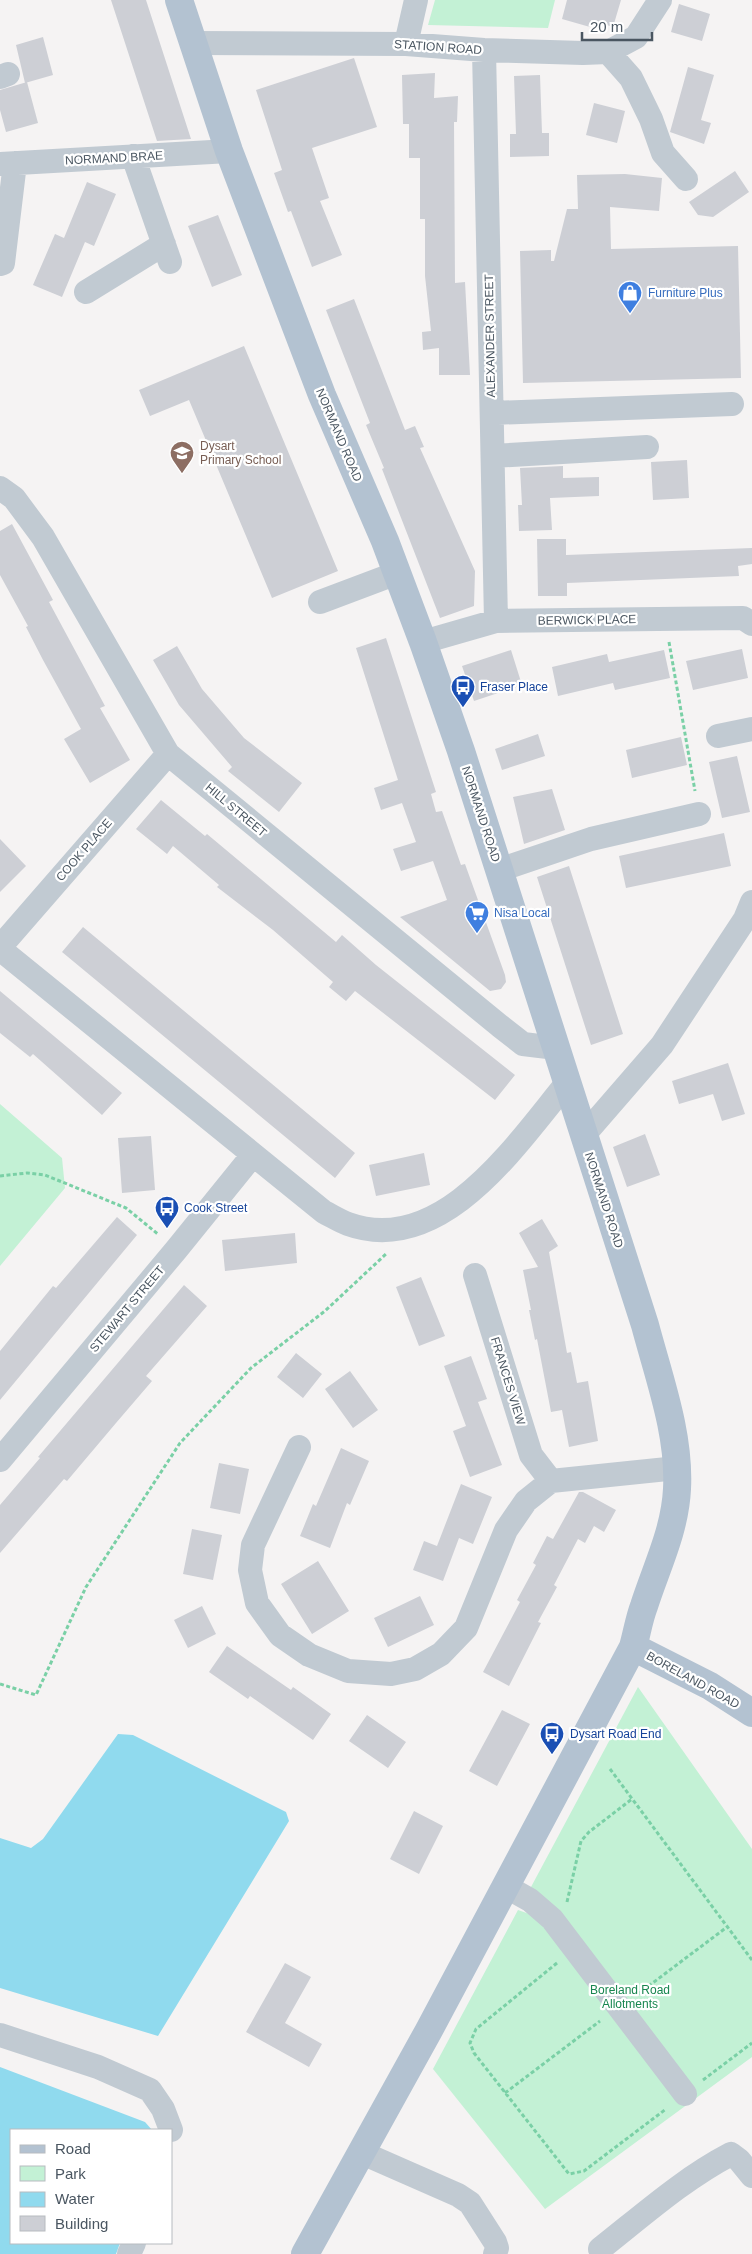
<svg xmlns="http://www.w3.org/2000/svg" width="752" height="2254" font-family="Helvetica,sans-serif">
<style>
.green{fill:#c3f1d5}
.water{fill:#90daee}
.building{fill:#cdcfd5}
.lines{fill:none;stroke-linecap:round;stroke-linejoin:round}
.path{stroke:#7ad0a6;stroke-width:3;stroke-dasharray:4 2.5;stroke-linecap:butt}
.minor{stroke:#c1cad2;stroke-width:24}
.major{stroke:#b3c2d1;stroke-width:28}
.labels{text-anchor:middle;stroke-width:4.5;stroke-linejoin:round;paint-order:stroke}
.street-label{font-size:12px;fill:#4a5661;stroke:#fff}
.shop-label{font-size:12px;fill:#366cbe;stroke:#fff;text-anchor:start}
.education-label{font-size:12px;fill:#785e54;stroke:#fff;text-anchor:start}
.transit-label{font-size:12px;fill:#164399;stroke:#fff;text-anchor:start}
.park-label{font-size:12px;fill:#17864f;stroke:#fff}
</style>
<rect width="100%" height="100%" fill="#f5f3f3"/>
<path class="green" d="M435 0H555L548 28 428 25Z
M0 1104 62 1158 65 1188 0 1266Z
M638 1687 752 1849V2057L545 2209 433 2069 518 1910 538 1917 531 1887Z"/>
<path class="water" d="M118 1734 133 1735 286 1812 289 1821 158 2036 0 1988V1838L31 1848 43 1839Z
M0 2067 145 2122 152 2130H11V2243H120L116 2254H0Z"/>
<path class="building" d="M111 0H146L191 139 157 141Z
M567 0H621L613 27 591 20 590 27 562 19Z
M679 4 710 14 702 41 671 32Z
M43 37 53 75 25 83 16 45Z
M354 58 377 127 312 148 329 198 320 201 342 255 312 267 291 211 288 212 274 173 282 170 256 90Z
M688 67 714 75 701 120 711 123 704 144 670 132Z
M435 73 434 98 458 96 457 122H454L455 283 465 282 470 375H439V348L423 350 422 332 431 331 425 276V219H420V158H409V124H403L402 75Z
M540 75 542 133H549V156L510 157V134H516L514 76Z
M27 82 38 123 6 132 0 110V90Z
M594 103 625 111 617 143 586 135Z
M735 171 749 192 713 217 698 215 689 202Z
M625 174 662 178 659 211 610 207 611 249 738 246 741 378 523 383 520 251 551 250V261H554L567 209H578L577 175Z
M87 182 116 194 94 246 85 242 62 297 33 285 55 234 64 238Z
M218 215 242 275 212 287 188 226Z
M354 299 405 430 415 426 424 447 420 448 475 571 474 606 440 618 382 469 384 468 366 425 370 423 326 310Z
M244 346 338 571 272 598 189 400 150 416 139 390Z
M687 460 689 498 653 500 651 462Z
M563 466V478L599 477V496L550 498 552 530 519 531 518 505H522L520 468Z
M12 524 53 600 49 602 105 706 100 708 130 760 90 783 64 739 81 729 43 660 26 627 28 626 0 575V531Z
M537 539H566V555L752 548V564L738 566 739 576 567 583V596H538Z
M386 638 436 792 431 794 436 812 442 811 461 865 465 864 505 975 506 982 501 989 490 991 400 917 447 900 433 861 401 871 393 849 416 842 402 803 381 810 374 788 398 780 356 648Z
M177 646 202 689 244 738 302 783 279 812 228 771 232 767 179 705 153 660Z
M742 649 748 678 693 690 686 661Z
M511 650 522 685 474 701 462 666Z
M664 650 670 678 615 690 613 683 558 696 552 667 607 654 609 662Z
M538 734 545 756 502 770 495 749Z
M681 737 687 765 632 778 626 750Z
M737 756 750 812 722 818 709 762Z
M552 789 565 830 524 844 513 797Z
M161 800 205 836 207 834 336 942 342 935 376 965 515 1075 495 1100 355 991 346 1001 329 987 333 982 273 930 217 887 219 885 173 846 167 854 136 829Z
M724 833 731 866 626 888 619 856Z
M0 839 26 866 0 892Z
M569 866 623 1034 591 1045 537 877Z
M83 927 355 1153 335 1178 62 952Z
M0 991 122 1093 102 1115 33 1054 30 1057 0 1033Z
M728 1063 745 1114 722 1121 713 1094 679 1104 672 1081Z
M645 1134 660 1175 627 1187 613 1147Z
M151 1136 155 1190 122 1193 118 1138Z
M424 1153 430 1185 376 1196 369 1165Z
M117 1217 137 1235 0 1400V1351L53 1286 56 1288Z
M542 1219 558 1246 549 1252 567 1353 571 1352 577 1383 588 1381 598 1441 569 1447 562 1410 551 1412 537 1339 535 1340 529 1310H531L523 1270 538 1267 519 1233Z
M295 1233 297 1263 225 1271 222 1240Z
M421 1277 445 1336 419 1346 396 1287Z
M184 1285 207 1306 146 1376 152 1381 116 1423 67 1481 64 1479 0 1553V1505L40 1458 38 1457Z
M296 1353 322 1374 303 1398 277 1377Z
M471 1356 487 1399 478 1402 502 1465 470 1477 453 1431 466 1426 444 1366Z
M350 1371 378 1410 353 1428 325 1389Z
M341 1448 369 1461 350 1505 347 1503 330 1548 300 1536 313 1504 316 1506Z
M219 1463 249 1469 240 1514 210 1508Z
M461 1484 492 1497 473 1544 459 1538 443 1581 413 1570 424 1541 437 1546Z
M579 1492H583L616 1510 604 1532 594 1526 585 1543 578 1539 554 1585 557 1587 538 1622 541 1623 509 1686 483 1672 520 1602 517 1600 536 1565 533 1563 547 1536 553 1539Z
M192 1529 222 1535 213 1580 183 1574Z
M318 1561 349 1611 312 1634 281 1584Z
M420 1596 434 1625 388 1647 374 1618Z
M202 1606 216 1634 188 1648 174 1620Z
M227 1646 291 1690 293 1687 331 1714 313 1740 250 1696 248 1699 209 1672Z
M502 1710 530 1724 497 1786 469 1771Z
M367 1715 406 1742 388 1768 349 1741Z
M414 1811 443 1826 419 1874 390 1859Z
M285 1963 311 1977 285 2023 322 2044 309 2067 246 2032Z"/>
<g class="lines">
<path class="path" d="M669 642 695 791
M0 1176 27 1173 45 1175 126 1208 159 1235
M0 1684 36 1695 86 1587 180 1443 251 1368 325 1311 386 1254
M610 1769 752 1960
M567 1902 581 1841 589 1832 632 1799
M557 1963 476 2029 470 2043 474 2053 569 2174 584 2171 666 2109
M638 1994 727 1927
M703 2080 752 2043
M505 2093 600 2021"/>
<path class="minor" d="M192 43 406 44 484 50 583 53 608 52 636 37 660 0
M406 44 416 0
M484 50 496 621
M608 52 631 78 651 119 663 153 686 179
M0 77 8 74
M133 156 170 262
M0 164 229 151
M0 264 3 263 15 163
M86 292 164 244
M492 413 732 404
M493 456 647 447
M0 488 14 498 43 537 168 754 500 1026 523 1044 556 1048
M320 602 397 573
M423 642 496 621 743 618 752 624
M718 736 752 729
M499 870 591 839 699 814
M0 947 168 754
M0 949 324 1212C332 1216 340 1221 348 1224 442 1258 517 1143 567 1083
M584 1135 662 1045 745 919 752 902
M475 1275 531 1455 551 1481
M299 1447 253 1545 250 1570 257 1603 280 1635 309 1655 348 1671 391 1674 415 1669 441 1654 466 1628 506 1530 526 1501 551 1481 677 1468
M0 1460 176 1250 252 1156
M505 1886 530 1900 552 1919 685 2094
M0 2035 98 2067 150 2090 163 2109 171 2130
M360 2152 458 2195 470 2203 495 2242 497 2248 495 2254
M600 2249C642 2216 683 2179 731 2154L739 2160 752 2176
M129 2254 134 2243"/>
<path class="major" d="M179 0 229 151 322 395 385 541 423 642 461 751 645 1325C659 1378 680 1434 677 1489 675 1531 656 1568 644 1606 639 1619 637 1633 633 1647L428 2032 305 2254
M633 1647 710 1686 752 1713"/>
</g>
<defs>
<symbol id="shop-pin" viewBox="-11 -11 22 30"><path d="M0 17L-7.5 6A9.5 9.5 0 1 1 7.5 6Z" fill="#3f7fe0" stroke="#fff"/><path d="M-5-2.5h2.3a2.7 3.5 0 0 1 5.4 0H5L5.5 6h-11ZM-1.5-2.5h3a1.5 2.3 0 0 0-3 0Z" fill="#fff"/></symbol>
<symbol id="school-pin" viewBox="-11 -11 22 30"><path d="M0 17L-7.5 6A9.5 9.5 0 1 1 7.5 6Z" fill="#8d6e63" stroke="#fff"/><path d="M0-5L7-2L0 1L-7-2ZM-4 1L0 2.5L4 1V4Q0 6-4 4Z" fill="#fff"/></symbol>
<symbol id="bus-pin" viewBox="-11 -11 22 30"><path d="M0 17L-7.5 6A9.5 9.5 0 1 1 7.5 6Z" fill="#1a4fb4" stroke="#fff"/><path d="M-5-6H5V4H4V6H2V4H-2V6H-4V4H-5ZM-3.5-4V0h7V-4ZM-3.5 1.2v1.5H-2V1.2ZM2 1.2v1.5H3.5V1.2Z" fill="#fff"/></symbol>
<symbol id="supermarket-pin" viewBox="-11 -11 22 30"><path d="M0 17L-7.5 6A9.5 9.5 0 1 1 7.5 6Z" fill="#3f7fe0" stroke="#fff"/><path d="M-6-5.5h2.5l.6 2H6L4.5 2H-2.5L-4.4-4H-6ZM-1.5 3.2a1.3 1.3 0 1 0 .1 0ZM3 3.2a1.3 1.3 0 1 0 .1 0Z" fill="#fff"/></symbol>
</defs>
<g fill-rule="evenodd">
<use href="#shop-pin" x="616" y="279" width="28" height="38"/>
<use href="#school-pin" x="168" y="439" width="28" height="38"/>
<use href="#bus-pin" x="449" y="673" width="28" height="38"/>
<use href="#supermarket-pin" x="463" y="899" width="28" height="38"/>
<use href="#bus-pin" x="153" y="1194" width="28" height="38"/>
<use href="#bus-pin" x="538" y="1720" width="28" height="38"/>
</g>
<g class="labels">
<g class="street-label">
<text transform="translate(438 47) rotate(4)" y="4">STATION ROAD</text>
<text transform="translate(114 158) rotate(-3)" y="4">NORMAND BRAE</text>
<text transform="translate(490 336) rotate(-91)" y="4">ALEXANDER STREET</text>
<text transform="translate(339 435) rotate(67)" y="4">NORMAND ROAD</text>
<text transform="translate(587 620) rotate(-1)" y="4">BERWICK PLACE</text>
<text transform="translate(236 810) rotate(40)" y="4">HILL STREET</text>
<text transform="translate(481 814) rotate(72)" y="4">NORMAND ROAD</text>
<text transform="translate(84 850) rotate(-49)" y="4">COOK PLACE</text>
<text transform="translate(604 1200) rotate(72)" y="4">NORMAND ROAD</text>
<text transform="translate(127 1309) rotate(-50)" y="4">STEWART STREET</text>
<text transform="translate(508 1381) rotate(73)" y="4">FRANCES VIEW</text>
<text transform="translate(693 1680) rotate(29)" y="4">BORELAND ROAD</text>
</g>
<g class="shop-label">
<text x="648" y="297">Furniture Plus</text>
<text x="494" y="917">Nisa Local</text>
</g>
<g class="education-label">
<text x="200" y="450">Dysart<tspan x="200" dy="14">Primary School</tspan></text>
</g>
<g class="transit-label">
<text x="480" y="691">Fraser Place</text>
<text x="184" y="1212">Cook Street</text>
<text x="570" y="1738">Dysart Road End</text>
</g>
<g class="park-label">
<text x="630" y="1994">Boreland Road<tspan x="630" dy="14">Allotments</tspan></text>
</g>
</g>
<rect x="10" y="2129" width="162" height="115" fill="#ffffff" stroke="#b7bbc0"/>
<rect x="20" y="2145" width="25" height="8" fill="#b3c2d1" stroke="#b7bbc0"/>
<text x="55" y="2154" font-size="15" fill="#4a5661">Road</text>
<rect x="20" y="2166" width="25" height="15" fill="#c3f1d5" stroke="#b7bbc0"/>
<text x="55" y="2179" font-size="15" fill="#4a5661">Park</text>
<rect x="20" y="2192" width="25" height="15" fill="#90daee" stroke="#b7bbc0"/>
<text x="55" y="2204" font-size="15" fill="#4a5661">Water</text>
<rect x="20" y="2216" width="25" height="15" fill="#cdcfd5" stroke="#b7bbc0"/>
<text x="55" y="2229" font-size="15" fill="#4a5661">Building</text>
<path d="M582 32v8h70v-8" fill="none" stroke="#4a5661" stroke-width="2.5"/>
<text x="590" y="32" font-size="15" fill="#4a5661" stroke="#ffffff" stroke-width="4" paint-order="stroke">20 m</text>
</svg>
